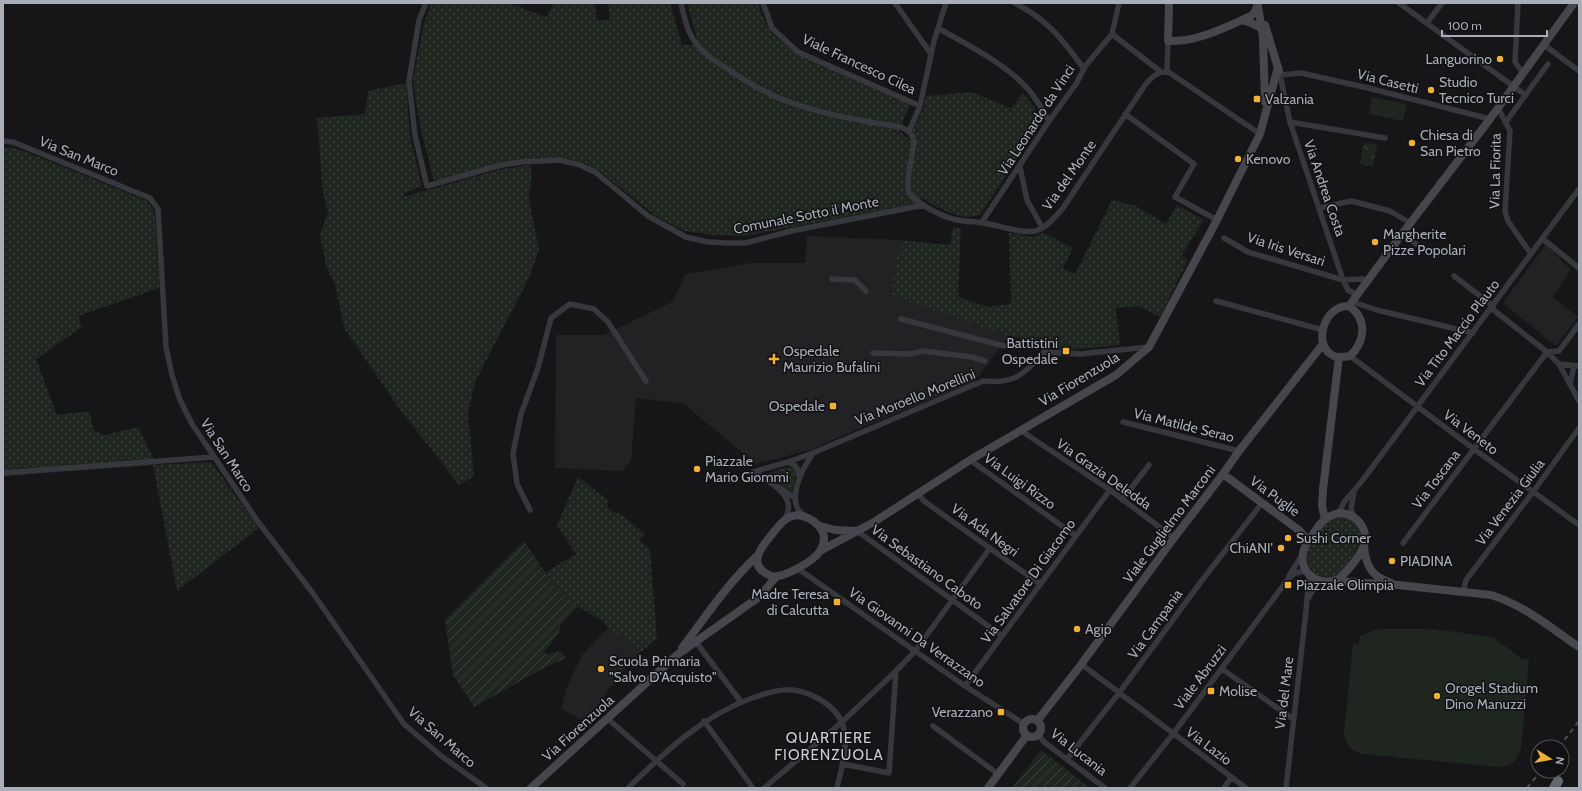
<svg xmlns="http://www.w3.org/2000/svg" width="1582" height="791" font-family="Cabin,sans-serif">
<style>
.built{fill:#222225}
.grass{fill:url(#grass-dots)}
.park{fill:url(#park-crowns)}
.garden{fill:url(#garden-furrows)}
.pitch{fill:#1e261f}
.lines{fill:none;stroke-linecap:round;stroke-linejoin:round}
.street{stroke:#37383d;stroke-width:5.5}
.secondary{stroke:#45474d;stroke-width:8}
.highway{stroke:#63666e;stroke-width:10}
.rail{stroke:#4a4c52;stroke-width:2;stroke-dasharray:5 4;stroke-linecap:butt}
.poi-dot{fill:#f2b134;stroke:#111113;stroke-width:1.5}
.labels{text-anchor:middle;stroke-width:3;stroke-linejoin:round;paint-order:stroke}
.poi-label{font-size:14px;fill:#a8adb8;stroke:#111113;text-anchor:start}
.street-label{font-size:14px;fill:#a8adb8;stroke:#111113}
.neighbourhood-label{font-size:15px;letter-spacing:1px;fill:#c9ccd4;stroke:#111113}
</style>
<defs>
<pattern id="grass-dots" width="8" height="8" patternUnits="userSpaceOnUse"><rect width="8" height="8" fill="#1e261f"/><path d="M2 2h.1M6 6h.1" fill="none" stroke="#3c433d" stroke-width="1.8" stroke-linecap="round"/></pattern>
<pattern id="park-crowns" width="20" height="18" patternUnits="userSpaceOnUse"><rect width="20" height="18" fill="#1e261f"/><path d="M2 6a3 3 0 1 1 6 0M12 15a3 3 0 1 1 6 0" fill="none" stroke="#3c433d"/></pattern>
<pattern id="garden-furrows" width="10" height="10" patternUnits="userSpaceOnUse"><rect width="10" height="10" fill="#1e261f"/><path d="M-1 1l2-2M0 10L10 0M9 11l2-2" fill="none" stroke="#3c433d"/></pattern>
</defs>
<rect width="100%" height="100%" fill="#161618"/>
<path class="built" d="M807 236 901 240 890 295 1009 336 974 382 867 425 813 449 756 464 684 404 636 398 631 461 622 471 555 468 556 335H604L672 302 686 274 750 263H805Z
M1546 244 1571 270 1553 297 1578 317 1556 346 1503 303Z
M608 628 642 651 618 677 589 717 582 720 561 709 566 689 582 655Z"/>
<path class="grass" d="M431 3H509L547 17 553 3H591L595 5 597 21 610 19 608 3H670L682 45H692L697 38 687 3H758L762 16 772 34 798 54 910 104 899 131 908 139 924 107 926 96 971 92 1011 108 1023 93 1034 107 1039 125 980 215 968 217 956 215 937 207 922 198 916 204 744 236 714 235 684 231 656 216 603 174 585 163 565 158H538L509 162 434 181 422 134 415 97 413 80 424 23Z
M406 83 410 136 422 186 403 194 407 196 502 169 530 165 532 173 529 199 539 250 529 278 475 382 468 413 474 476 459 485 398 407 344 328 335 284 326 266 320 234 328 212 323 194 317 118 365 114 368 91Z
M3 147 13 148 24 151 147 201 154 211 156 225 159 288 78 316 82 327 36 359 57 415 89 411 94 431 105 435 138 427 154 459 153 465 211 462 259 528 177 591 153 465 3 476Z
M1112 200 1136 206 1166 224 1177 205 1204 220 1181 256 1188 260 1160 317 1138 306 1116 308 1120 345 1069 350 1038 348 1039 341 1009 336 890 295 901 240 950 245 953 227 961 228 958 297 988 307 1011 304 1009 233 1034 237 1044 233 1073 248 1063 268 1075 274Z
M793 466 796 471 793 489 791 491 766 474 783 468Z
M578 477 608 500 607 507 613 512 621 514 645 534 639 540 650 549 657 638 642 651 608 628C604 621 596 617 589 613 572 603 554 591 546 572L576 554 557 525Z
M1340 517C1347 518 1354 520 1358 527 1368 544 1346 564 1337 577L1324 578 1314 574 1307 562 1306 555 1308 548 1328 521Z"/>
<path class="park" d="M1364 143 1377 145 1373 167 1360 164Z"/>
<path class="garden" d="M524 541 557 589 578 606 560 626 559 633 543 654 561 651 566 658 542 669 474 707 453 675 445 620Z
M1041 750 1090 788H1012Z"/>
<path class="pitch" d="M1372 97 1407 104 1403 121 1369 114Z
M1378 629H1428L1458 632 1494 638 1522 659 1529 660 1521 749C1516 762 1513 765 1499 767L1362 754C1351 750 1346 745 1344 733L1353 643 1359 644 1360 636Z"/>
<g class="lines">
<path class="street" d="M426 3 419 20 409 81 415 136 427 186 501 165 521 162 559 160 580 165 595 172 648 216 686 237 708 242 727 243H746L791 231 924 205
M681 3C684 16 687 32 696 43 704 55 717 62 729 70 744 80 762 91 779 98 818 114 861 121 901 127 909 131 912 133 914 141 913 153 905 184 909 192 914 203 942 216 953 219 963 222 974 221 983 223 998 225 1020 234 1035 231 1047 228 1055 217 1063 208L1145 85C1152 77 1159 69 1170 73L1260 134
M763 3 772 28 798 52 920 106
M895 3 931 54
M1015 3C1048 20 1063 40 1084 69
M1399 3 1524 94
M1518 3 1515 62 1523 73
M1427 23 1442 3
M938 28C969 46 1005 63 1029 90 1037 100 1043 110 1049 121
M1112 34 1161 72
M1543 44 1579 71
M1167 72 1168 41
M1498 108 1510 131 1505 211 1508 221 1531 254
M1125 114 1194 164 1175 197 1217 220
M1290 122 1385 138
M1506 122 1548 64
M909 131 920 106 934 41 946 3
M3 141 13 142 150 198 158 209 166 347 172 375 180 400 192 424 259 523 312 592 404 724 440 755 486 788
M1020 167 1027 200 1042 227
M1320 208 1351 201 1390 211 1410 223
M982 222 1049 121 1076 84 1086 65 1108 39 1112 34 1119 3
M1402 234 1416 244
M1224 238 1248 252 1343 280 1361 279 1368 280
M1543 239 1579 268
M1454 276 1493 306
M832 279 855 280 866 291
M1357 295 1348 290 1343 280 1290 122 1280 75 1301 73 1368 88 1490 119
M1216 301 1323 330
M1353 302 1377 310 1473 333
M1491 308 1547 352 1559 364 1579 401
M901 319 1004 346
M873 353 911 354 923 351 972 357 985 361
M1350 356 1474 449 1579 525
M1559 364 1579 366
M1570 384 1574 366
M1123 422 1239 451
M1020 430 1110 490 1174 538
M970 460 1076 536
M788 462C796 465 798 468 799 476
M753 472 788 462 813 453 983 381C1015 384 1023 375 1044 352L1080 354 1149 347
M753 472C770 482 800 497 784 520
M3 473 213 457
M779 487 795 498
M1354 493 1351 508 1354 517
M918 494 924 501 1040 584
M1122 500 1149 465
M530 510 517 484 513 453 521 414 538 368 551 318 570 304 594 309 608 322 646 381
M1339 513 1344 502 1362 481 1579 189
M804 515C784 502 803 468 813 453
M857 531 1002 636
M1403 543 1547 352 1559 351 1579 324
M797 568 965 686 1024 724
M1289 576 1302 555
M1463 592 1466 580 1533 492 1579 428
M1307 600 1319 581
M696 642 741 702
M1081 664 1246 788
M1222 669 1293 719
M965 686 1110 490
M608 719 683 784
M704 721 753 788
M933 726 998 774
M1038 734 1044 742 1105 788
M1067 759 1119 693 1203 579 1262 503
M843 764 889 773 896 671
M628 788C665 752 702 716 752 698 777 689 795 685 819 699 857 720 845 753 837 788
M764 788 842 722 896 671 916 650 990 548
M1130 788 1173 734 1288 579 1295 573 1306 571
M1224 788 1231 778
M1286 788 1306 611 1309 575"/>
<path class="secondary" d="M1169 3 1168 41C1197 42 1224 28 1251 16L1255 12 1258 3
M1258 6 1263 38 1265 102
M1242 20 1251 23 1261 28
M1265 25 1279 71
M1349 306 1402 234 1490 119 1574 3
M1349 306C1368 319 1365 342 1350 356 1345 357 1339 358 1334 356 1312 347 1323 305 1349 306Z
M1223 474 1300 531 1308 541
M1339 513C1358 514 1370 530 1363 548 1358 559 1347 571 1339 579 1321 587 1299 575 1303 553 1304 545 1311 538 1315 531 1323 520 1325 517 1339 513Z
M797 515C814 517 832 532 820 551 814 561 789 574 778 576 774 577 770 576 767 574 746 563 764 544 773 533 777 528 782 521 788 518 790 516 794 516 797 515Z
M1325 518 1322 506 1323 489 1339 357
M820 526 835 530 857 531
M1364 545C1364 555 1368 569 1376 575 1380 579 1388 581 1393 584
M820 551 874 522 970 460 1116 375 1149 347 1217 220 1260 134 1278 67
M1334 581 1398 585 1491 595C1524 605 1551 628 1579 647
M682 648C706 616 728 583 757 556
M1023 728a9 9 0 1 1 18 0a9 9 0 1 1-18 0Z
M1037 721 1077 670 1174 538 1223 474 1239 451 1323 344
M531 788 677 655 759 597 776 577
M988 788 1027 735"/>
<path class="highway" d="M1554 788 1558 781"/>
<path class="rail" d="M1559 747 1579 721
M1527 788 1541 771"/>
</g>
<g class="poi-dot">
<circle cx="1500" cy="59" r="4"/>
<circle cx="1431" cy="90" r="4"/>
<rect x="1253" y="95" width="8" height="8" rx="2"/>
<circle cx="1412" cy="143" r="4"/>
<circle cx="1238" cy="159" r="4"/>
<circle cx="1375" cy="242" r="4"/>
<rect x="1062" y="347" width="8" height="8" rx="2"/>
<path d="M772 353h4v4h4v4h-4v4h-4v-4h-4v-4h4z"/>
<rect x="829" y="402" width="8" height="8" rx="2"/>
<circle cx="697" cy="469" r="4"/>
<circle cx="1288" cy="538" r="4"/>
<circle cx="1281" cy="548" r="4"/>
<circle cx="1392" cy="561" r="4"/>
<rect x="1284" y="581" width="8" height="8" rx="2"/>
<rect x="833" y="598" width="8" height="8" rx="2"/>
<circle cx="1077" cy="629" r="4"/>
<circle cx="601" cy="669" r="4"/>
<rect x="1207" y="687" width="8" height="8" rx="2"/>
<circle cx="1437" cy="696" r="4"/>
<rect x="997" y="708" width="8" height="8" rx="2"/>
</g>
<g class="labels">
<g class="poi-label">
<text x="1492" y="64" text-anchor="end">Languorino</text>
<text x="1439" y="87">Studio<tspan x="1439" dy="16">Tecnico Turci</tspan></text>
<text x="1265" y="104">Valzania</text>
<text x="1420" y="140">Chiesa di<tspan x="1420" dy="16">San Pietro</tspan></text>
<text x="1246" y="164">Kenovo</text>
<text x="1383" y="239">Margherite<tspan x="1383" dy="16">Pizze Popolari</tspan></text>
<text x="1058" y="348" text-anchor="end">Battistini<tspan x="1058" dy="16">Ospedale</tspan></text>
<text x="783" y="356">Ospedale<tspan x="783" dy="16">Maurizio Bufalini</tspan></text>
<text x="825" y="411" text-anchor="end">Ospedale</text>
<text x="705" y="466">Piazzale<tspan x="705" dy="16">Mario Giommi</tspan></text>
<text x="1296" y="543">Sushi Corner</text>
<text x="1273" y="553" text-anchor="end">ChiANI'</text>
<text x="1400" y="566">PIADINA</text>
<text x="1296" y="590">Piazzale Olimpia</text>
<text x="829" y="599" text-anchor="end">Madre Teresa<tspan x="829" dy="16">di Calcutta</tspan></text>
<text x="1085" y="634">Agip</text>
<text x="609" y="666">Scuola Primaria<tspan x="609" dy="16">"Salvo D'Acquisto"</tspan></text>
<text x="1445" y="693">Orogel Stadium<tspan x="1445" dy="16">Dino Manuzzi</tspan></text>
<text x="1219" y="696">Molise</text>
<text x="993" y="717" text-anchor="end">Verazzano</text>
</g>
<g class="street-label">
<text transform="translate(859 64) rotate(25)" y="5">Viale Francesco Cilea</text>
<text transform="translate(1388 81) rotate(14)" y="5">Via Casetti</text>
<text transform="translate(1036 120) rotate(-57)" y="5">Via Leonardo da Vinci</text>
<text transform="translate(79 156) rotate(22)" y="5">Via San Marco</text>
<text transform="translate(1495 171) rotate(-89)" y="5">Via La Fiorita</text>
<text transform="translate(1069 175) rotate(-55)" y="5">Via del Monte</text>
<text transform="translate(1325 188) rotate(71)" y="5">Via Andrea Costa</text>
<text transform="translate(806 215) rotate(-11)" y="5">Comunale Sotto il Monte</text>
<text transform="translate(1286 249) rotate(18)" y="5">Via Iris Versari</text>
<text transform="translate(1457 333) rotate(-53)" y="5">Via Tito Maccio Plauto</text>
<text transform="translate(1079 379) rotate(-31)" y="5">Via Fiorenzuola</text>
<text transform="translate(915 397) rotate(-22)" y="5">Via Moroello Morellini</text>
<text transform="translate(1184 425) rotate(14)" y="5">Via Matilde Serao</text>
<text transform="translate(1471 432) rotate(37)" y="5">Via Veneto</text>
<text transform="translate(227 455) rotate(57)" y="5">Via San Marco</text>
<text transform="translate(1104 474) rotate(35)" y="5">Via Grazia Deledda</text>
<text transform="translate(1436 479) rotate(-53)" y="5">Via Toscana</text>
<text transform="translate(1020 481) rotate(36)" y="5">Via Luigi Rizzo</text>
<text transform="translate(1275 496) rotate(36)" y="5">Via Puglie</text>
<text transform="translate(1510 502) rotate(-53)" y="5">Via Venezia Giulia</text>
<text transform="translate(1169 524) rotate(-53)" y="5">Viale Guglielmo Marconi</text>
<text transform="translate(985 530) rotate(36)" y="5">Via Ada Negri</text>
<text transform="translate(927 567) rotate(36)" y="5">Via Sebastiano Caboto</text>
<text transform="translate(1028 581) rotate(-54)" y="5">Via Salvatore Di Giacomo</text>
<text transform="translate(1155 624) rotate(-54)" y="5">Via Campania</text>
<text transform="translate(917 637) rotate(35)" y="5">Via Giovanni Da Verrazzano</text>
<text transform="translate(1200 677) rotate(-53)" y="5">Viale Abruzzi</text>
<text transform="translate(1284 693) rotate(-83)" y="5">Via del Mare</text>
<text transform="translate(578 728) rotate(-42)" y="5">Via Fiorenzuola</text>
<text transform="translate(442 737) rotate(41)" y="5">Via San Marco</text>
<text transform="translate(1209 746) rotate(37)" y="5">Via Lazio</text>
<text transform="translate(1079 752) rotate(38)" y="5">Via Lucania</text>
</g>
<g class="neighbourhood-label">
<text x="829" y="743">QUARTIERE<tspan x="829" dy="17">FIORENZUOLA</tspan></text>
</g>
</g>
<rect width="1582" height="791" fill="none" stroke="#a8adb8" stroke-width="8"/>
<g transform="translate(1550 759) rotate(101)"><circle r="19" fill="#111113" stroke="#4d4f55"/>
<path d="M0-3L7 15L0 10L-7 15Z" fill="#f2b134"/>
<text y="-6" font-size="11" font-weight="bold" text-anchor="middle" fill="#a8adb8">N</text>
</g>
<path d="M1442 30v6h105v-6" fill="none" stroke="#a8adb8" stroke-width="2"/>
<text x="1448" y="30" font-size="12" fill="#a8adb8" stroke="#111113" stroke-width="3" paint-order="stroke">100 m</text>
</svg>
